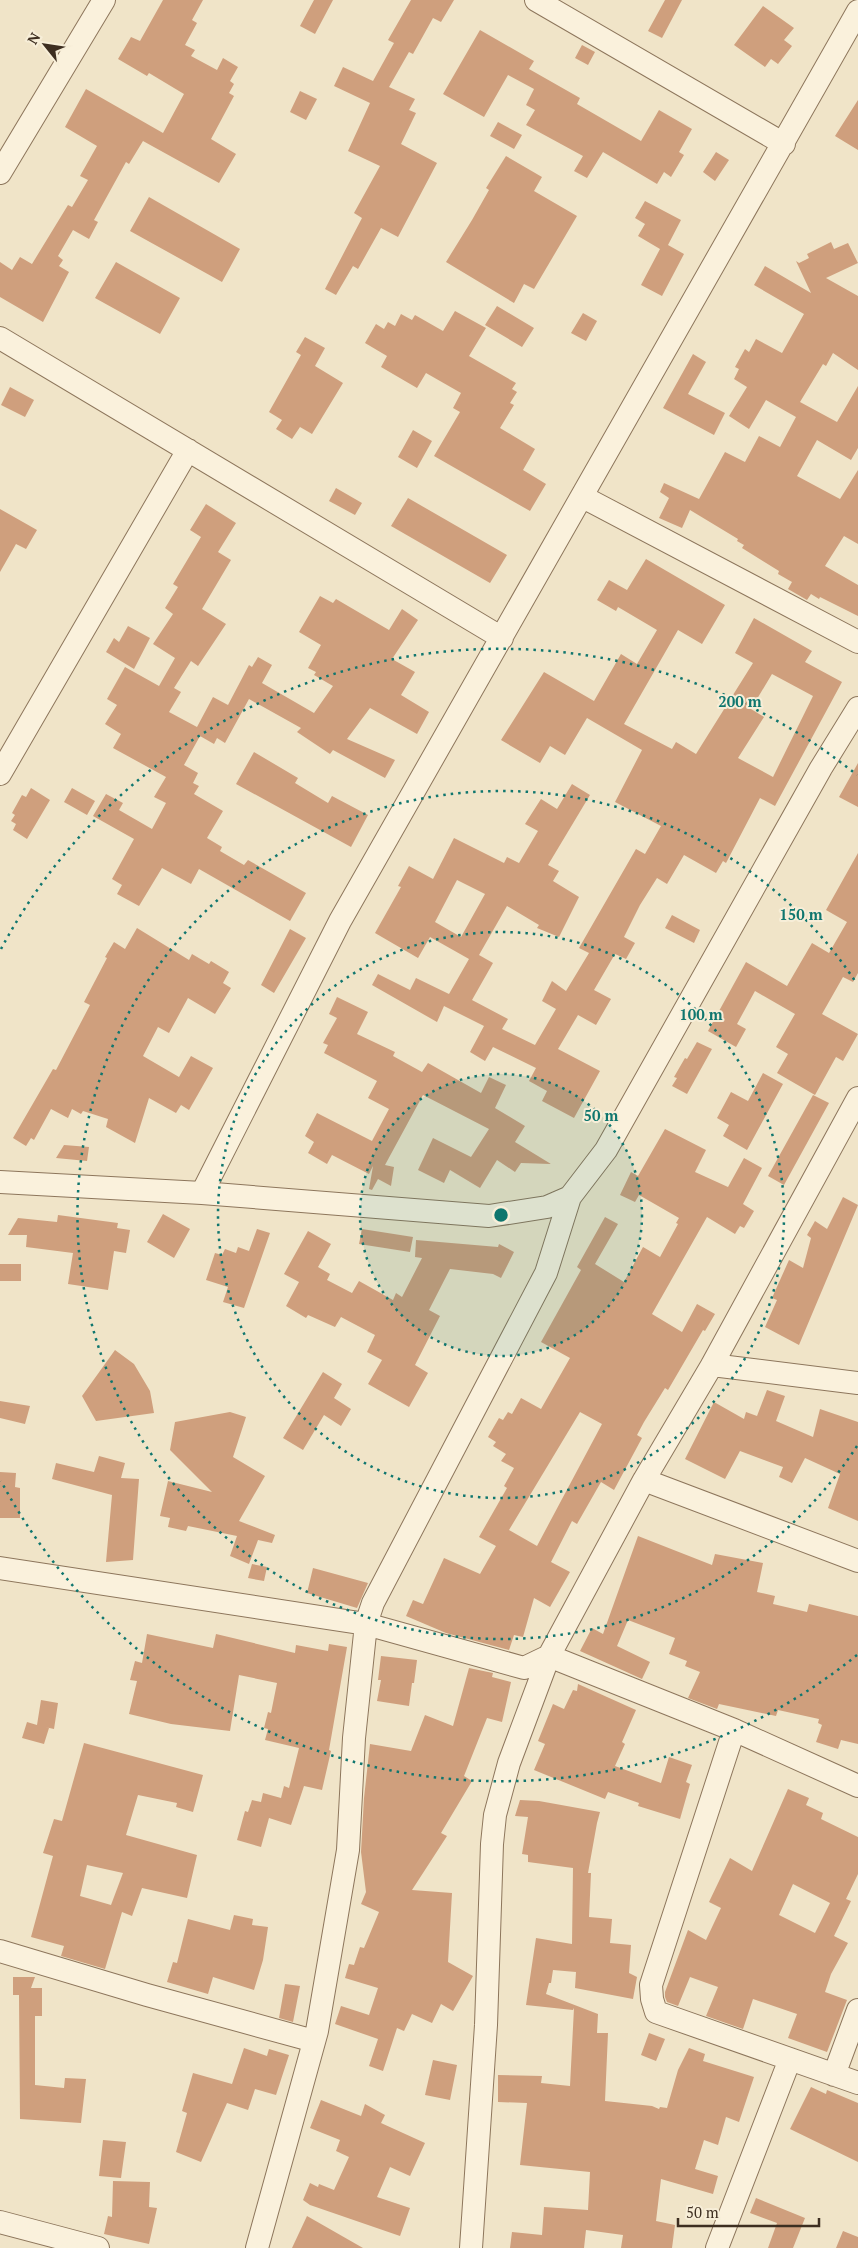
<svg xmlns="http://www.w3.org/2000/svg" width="858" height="2248" font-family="'PT Serif',serif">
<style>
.building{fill:#cf9f7d;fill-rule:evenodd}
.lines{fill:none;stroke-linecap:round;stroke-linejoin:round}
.minor-casing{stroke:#8d765c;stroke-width:24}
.minor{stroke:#faf1dc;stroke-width:22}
.ring{fill:none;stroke:#0f766e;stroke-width:2.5;stroke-dasharray:2.5 5}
.centre{fill:#0f766e;stroke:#f7eed8;stroke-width:2.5}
.ring-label{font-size:15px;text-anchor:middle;font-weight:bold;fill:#0f766e;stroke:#f7eed8;stroke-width:4;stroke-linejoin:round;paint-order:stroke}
</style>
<rect width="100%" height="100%" fill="#f0e4c8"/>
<path class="building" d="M163 0H203L192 20 197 23 185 45 195 50 191 56 217 70 223 58 238 67 230 81 234 84 229 93 234 96 211 139 236 154 219 183 143 141 129 164 126 162 94 220 98 222 89 239 73 230 58 256 63 260 59 266 69 272 43 322 0 297V262L12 270 20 257 32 264 68 205 72 207 88 180 80 176 97 146 65 127 86 89 163 133 184 94 149 73 147 76 118 59 131 37 140 41Z
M314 0H333L315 34 300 26Z
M411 0H454L441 22 433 18 413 54 409 52 389 87 415 99 409 110 416 113 401 144 437 163 398 237 381 228 358 269 353 266 336 295 325 289 362 218 354 213 380 166 348 151 370 103 334 86 343 67 373 81 394 43 388 40Z
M665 0H682L662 38 648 31Z
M763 6 794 28 784 40 792 46 778 64 771 59 765 67 734 45Z
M480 30 534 61 529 69 580 98 577 104 641 141 659 110 692 129 679 152 684 155 671 177 664 172 657 184 603 152 587 178 574 171 583 156 526 125 535 110 526 105 534 89 508 75 484 117 443 94Z
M582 45 595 52 588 65 575 58Z
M300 91 317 99 306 120 290 112Z
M858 100V150L835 136Z
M498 122 522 135 514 149 490 136Z
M716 152 729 160 715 181 703 172Z
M506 156 542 177 534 191 577 216 534 289 524 284 514 303 446 262 472 220 489 190 486 188Z
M149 197 240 249 222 282 130 231Z
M645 201 681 220 668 245 684 254 662 296 641 285 660 249 638 236 645 224 635 218Z
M831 242 834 249 848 243 858 263 826 278 858 296V370L833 353 826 366 823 364 800 402 837 422 858 386V448L851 460 817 440 797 476 840 499 858 470V544L844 536 825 566 858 585V616L820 597 819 599 811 594 807 600 788 589 792 582 778 574 779 571 742 548 744 545 737 541 738 539 690 510 682 528 659 518 669 498 660 492 664 483 699 499 725 452 745 462 759 436 780 447 796 417 766 400 749 429 729 416 747 387 734 379 739 369 735 367 745 349 749 352 756 339 782 353 804 314 754 285 765 266 811 293 796 261 799 263 809 258 807 254Z
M116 262 180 298 160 334 95 298Z
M497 306 534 328 522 347 485 325Z
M455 311 486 328 469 356 516 383 512 389 517 392 510 403 514 405 500 428 535 449 523 470 546 484 530 511 434 456 460 412 453 408 461 393 426 373 417 388 381 367 387 356 365 343 376 324 384 329 388 322 395 326 401 314 412 320 415 315 443 331Z
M583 313 597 321 586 341 571 333Z
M305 337 325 348 315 366 343 383 312 434 300 427 292 439 276 429 282 420 269 412 301 355 296 352Z
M693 354 706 362 688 394 725 413 714 435 663 408Z
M10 387 34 400 25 417 1 405Z
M413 430 432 441 417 468 398 457Z
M336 488 362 503 355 515 329 501Z
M408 498 507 555 490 583 391 526Z
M206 504 236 523 218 552 231 560 202 609 226 624 198 666 191 661 174 688 181 692 169 712 197 727 213 697 228 705 249 665 252 667 258 657 272 665 262 683 314 713 333 686 314 675 316 672 308 668 321 645 299 632 320 596 333 603 336 599 389 630 402 609 418 620 392 659 415 672 401 695 429 712 417 734 370 708 347 739 395 760 385 778 333 750 330 754 297 732 301 728 249 699 225 743 217 738 214 744 200 736 184 765 198 773 193 783 199 786 194 794 223 811 207 838 222 847 220 851 244 865 248 860 306 893 290 921 199 869 191 884 162 868 139 906 117 894 122 885 112 879 134 839 93 816 106 794 123 803 119 810 152 829 166 803 154 797 166 777 113 748 121 734 105 724 117 705 107 699 125 667 159 686 175 658 153 644 173 614 165 608 178 587 173 584 201 537 190 530Z
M0 509 37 530 26 549 16 544 0 572Z
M646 559 725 605 702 644 678 630 624 724 672 749 676 742 696 754 753 663 735 653 754 618 812 651 805 662 842 682 775 806 760 798 726 863 723 861 716 873 684 855 667 884 657 878 640 905 624 937 635 943 626 959 615 954 594 990 611 999 596 1025 578 1015 558 1049 600 1071 574 1118 542 1101 547 1091 529 1081 536 1068 493 1047 485 1061 470 1052 484 1026 444 1006 437 1022 372 985 378 974 410 990 416 978 449 994 469 959 430 937 418 958 375 933 401 887 398 886 409 866 433 879 454 838 504 863 507 857 519 863 538 831 525 824 541 799 557 809 572 784 590 795 548 865 559 871 553 881 579 897 559 937 537 928 539 925 507 906 479 955 493 963 472 1000 508 1019 502 1029 535 1045 556 1009 542 1001 552 981 566 991 589 953 579 948 636 849 645 854 661 826 615 802 642 750 587 718 565 755 550 746 540 763 501 740 544 672 594 701 621 654 637 664 657 630 618 607 616 611 597 600 609 580 627 590ZM772 674 813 696 773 777 738 758 764 717 751 709ZM457 880 485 894 461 937 435 922Z
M128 626 150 638 134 669 106 652 114 638 119 642Z
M254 752 298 778 295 783 328 803 332 796 368 815 351 847 236 784Z
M858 763V807L839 797Z
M31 788 50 800 27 839 13 830 16 824 11 821 15 815 12 813 22 795 26 797Z
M72 788 95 801 87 815 64 802Z
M858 853V973L853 982 843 977 822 1014 858 1034 843 1061 836 1057 815 1095 777 1073 788 1054 776 1047 795 1014 755 991 737 1024 746 1029 736 1047 708 1031 746 962 787 986 812 943 829 953 847 922 826 910Z
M672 915 700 930 694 943 665 928Z
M137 928 189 960 192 954 209 964 211 961 229 972 223 983 231 988 215 1014 188 998 169 1033 158 1027 143 1056 179 1077 191 1056 213 1068 189 1110 181 1105 176 1113 149 1098 135 1143 106 1127 108 1119 83 1111 81 1114 72 1109 68 1118 51 1109 34 1140 31 1138 26 1146 13 1138 53 1069 56 1070 90 1005 84 1002 107 958 105 957 114 942 125 949Z
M290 929 306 938 274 993 261 985Z
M337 997 368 1012 357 1034 395 1052 393 1056 422 1072 428 1063 481 1093 489 1077 506 1085 495 1108 525 1126 515 1142 551 1164 521 1163 515 1172 497 1160 480 1188 450 1170 444 1183 418 1170 433 1138 471 1157 489 1129 423 1095 385 1165 394 1167 391 1186 378 1179 372 1190 369 1189 373 1166 369 1174 332 1155 327 1164 308 1153 314 1142 305 1136 317 1113 372 1141 389 1109 368 1098 377 1081 324 1053 328 1045 323 1043 337 1018 329 1014Z
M697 1042 712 1049 687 1094 672 1086 677 1078 674 1077 685 1058 687 1059Z
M763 1073 783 1084 747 1150 723 1136 729 1125 717 1118 731 1092 748 1101Z
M813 1095 829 1103 784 1185 768 1176Z
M665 1129 706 1150 695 1172 728 1187 744 1158 762 1168 743 1204 754 1211 744 1228 740 1226 735 1234 707 1217 652 1314 682 1332 697 1304 715 1314 705 1331 703 1330 668 1390 665 1388 644 1422 637 1435 642 1438 614 1490 601 1482 577 1524 572 1521 551 1562 570 1572 550 1607 534 1598 523 1637 514 1635 509 1650 446 1633 406 1616 413 1600 423 1604 444 1558 480 1574 496 1546 479 1537 507 1488 504 1486 514 1468 501 1461 506 1454 493 1446 496 1442 488 1437 499 1418 503 1420 508 1412 512 1414 521 1398 541 1409 570 1358 541 1342 581 1270 577 1267 605 1217 618 1224 595 1264 624 1282 643 1247 660 1257 678 1224 676 1223 679 1218 639 1195 635 1202 620 1195 631 1172 638 1176ZM580 1412 602 1424 537 1546 509 1530Z
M64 1145 89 1147 87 1161 56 1158Z
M843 1197 858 1205 799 1345 765 1327 777 1300 772 1298 789 1260 803 1268 811 1238 807 1235 815 1221 827 1229Z
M163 1214 190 1229 174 1258 147 1242Z
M58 1215 118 1223 117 1228 130 1230 126 1253 114 1251 108 1290 68 1284 73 1253 26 1247 27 1235H8L18 1218 57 1222Z
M257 1229 270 1233 244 1308 223 1302 228 1287 206 1280 215 1253 222 1255 225 1249 236 1253 238 1247 249 1251Z
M362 1229 413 1237 410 1252 359 1244Z
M308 1231 331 1244 318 1267 330 1274 327 1280 352 1293 359 1281 393 1300 396 1293 402 1297 422 1258 415 1257 416 1240 498 1247 499 1244 514 1252 501 1278 493 1274 450 1269 429 1310 440 1316 415 1365 428 1373 409 1407 368 1384 382 1360 367 1352 375 1335 341 1317 335 1327 308 1315 306 1318 286 1306 299 1282 284 1274Z
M0 1264H21V1281H0Z
M115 1350 134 1364 150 1391 154 1413 96 1421 82 1396Z
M323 1372 342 1384 334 1398 351 1409 341 1426 324 1415 303 1450 283 1438Z
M767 1390 785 1396 776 1421 813 1437 820 1409 858 1422V1521L828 1508 840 1474 805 1458 792 1483 779 1477 783 1467 740 1451 725 1479 685 1459 714 1402 744 1419 746 1412 757 1416Z
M0 1401 30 1406 25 1424 0 1418Z
M230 1412 246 1417 233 1457 265 1476 239 1521 275 1535 272 1543 258 1540 249 1564 230 1556 237 1536 188 1526 186 1531 168 1527 170 1518 160 1516 168 1481 212 1492 170 1450 175 1422Z
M99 1456 125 1463 121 1478 139 1479 133 1560 106 1562 112 1495 52 1479 56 1463 94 1472Z
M0 1472 16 1473 15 1487 20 1488V1518H0Z
M638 1536 712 1565 715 1554 763 1563 757 1592 775 1596 773 1604 807 1612 809 1604 858 1616V1744L841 1740 838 1749 816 1742 822 1725 818 1723 819 1719 778 1710 776 1716 719 1704 717 1709 688 1698 700 1672 685 1666 687 1661 669 1654 675 1638 628 1620 617 1646 650 1662 642 1679 580 1651 592 1628 603 1634Z
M252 1564 267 1567 264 1581 248 1578Z
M313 1568 368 1583 357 1608 307 1593Z
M147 1634 213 1648 216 1634 295 1653 296 1645 328 1651 329 1644 347 1647 329 1750 331 1751 322 1790 304 1786 291 1825 269 1818 261 1847 237 1840 245 1811 248 1812 252 1800 261 1802 263 1793 281 1798 284 1786 289 1788 299 1748 265 1740 268 1729 264 1728 268 1712 271 1713 277 1683 239 1675 230 1731 171 1724 129 1714 137 1681 130 1680 135 1661 142 1663Z
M381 1656 417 1660 414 1683H412L409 1706 377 1701 381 1680H378Z
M469 1668 493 1673 492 1677 511 1682 502 1722 487 1718 464 1776 472 1781 441 1833 447 1836 412 1890 452 1893 448 1962 473 1976 453 2011 441 2004 432 2023 412 2014 404 2031 397 2028 383 2071 369 2066 378 2039 335 2024 341 2006 369 2015 378 1988 345 1978 349 1964 354 1965 360 1947 364 1948 379 1912 361 1904 366 1892 361 1852 364 1798 370 1744 411 1751 425 1715 453 1726Z
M578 1684 636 1710 622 1742 625 1744 615 1766 661 1783 669 1757 692 1765 686 1782 690 1784 680 1819 638 1806 639 1803 608 1792 605 1799 534 1770 545 1744 538 1741 553 1704 564 1709 573 1690 577 1691Z
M41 1700 58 1703 54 1729 45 1727 49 1728 44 1744 22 1738 27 1722 37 1725Z
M84 1743 203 1775 193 1812 176 1807 177 1803 138 1795 126 1835 197 1855 187 1898 142 1888 132 1916 122 1912 105 1969 61 1956 64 1946 31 1937 53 1856 43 1853 54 1819 62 1821ZM87 1865 123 1873 111 1905 80 1896Z
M788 1789 809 1798 806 1805 823 1813 821 1819 858 1837V1874L846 1899 851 1901 834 1936 848 1943 831 1974 825 1992 847 2000 827 2052 788 2038 797 2014 753 1999 743 2029 706 2016 718 1987 690 1977 678 2006 667 2002 665 1997V1992L688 1930 706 1940 721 1908 709 1902 730 1858 752 1871ZM793 1884 830 1903 815 1933 779 1915Z
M520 1800 539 1801 600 1812 597 1823 588 1873H591L589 1917 612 1919 610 1943 631 1945 629 1973 637 1977 633 1999 575 1988 576 1972 553 1970 551 1983H549L546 1994 598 2014 597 2033H608L605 2101 652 2106 659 2109 660 2107 667 2108 678 2070 689 2048 705 2054 703 2061 754 2077 739 2122 726 2117 718 2145 704 2140 695 2169 718 2176 713 2194 661 2179 656 2221 675 2225 672 2248H621L623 2235 586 2230 584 2248H510L512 2232 542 2235 544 2207 588 2210 590 2172 520 2165 527 2103 498 2102V2075L542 2076 541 2083 570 2086 574 2008 573 2010 526 2005 536 1938 572 1944 573 1868 528 1862V1855L522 1854 528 1817 515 1816Z
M234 1915 253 1919 252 1925 268 1927 263 1960 254 1990 213 1977 208 1994 167 1982 173 1962 177 1963 188 1919 230 1930Z
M13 1977H35L31 1988H42V2016H35V2085L64 2088 65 2078 86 2079 81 2123 20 2119 19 1995H13Z
M285 1984 300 1986 293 2022 279 2018Z
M649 2033 665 2039 656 2061 641 2055Z
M244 2048 267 2056 269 2049 289 2055 276 2095 255 2089 248 2110 227 2103 201 2162 176 2152 187 2113 182 2111 193 2073 232 2084Z
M433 2060 457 2065 450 2100 425 2095Z
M811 2087 826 2094 827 2090 858 2103V2162L790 2129Z
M321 2100 361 2116 365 2104 385 2115 381 2123 425 2143 410 2176 390 2167 377 2197 410 2208 400 2236 310 2205 303 2200 310 2183 318 2187 319 2184 334 2190 349 2157 336 2151 340 2140 310 2128Z
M103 2140 126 2142 121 2178 99 2176Z
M113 2181 150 2182 149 2207 157 2208 149 2244 104 2234 108 2216 112 2217Z
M756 2198 805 2218 793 2248H768L777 2223 750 2213Z
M307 2216 363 2248H292Z
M843 2231 858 2237V2248H836Z"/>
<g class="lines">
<defs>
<path id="minor" d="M536 0 784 144
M0 173 104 0
M0 338 502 638
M583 497 858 642
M0 774 188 450
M0 1182 202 1193 489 1216 547 1207 570 1197
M202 1193 340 921 858 11
M712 1365 858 1383
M644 1480 858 1561
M0 1568 366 1624 524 1668 549 1656 734 1730 858 1786
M734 1730 651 1985 652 1999 656 2012 858 2083
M0 1951 147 1995 314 2041
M834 2075 858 2010
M0 2222 98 2248
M257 2248 317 2031 348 1850 354 1738 366 1624 373 1603 546 1273 570 1197 606 1150 821 768 858 708
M471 2248 486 2025 492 1844 495 1815 509 1763 549 1656 644 1480 712 1365 858 1098
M717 2248 790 2059"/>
</defs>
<use href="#minor" class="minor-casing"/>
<use href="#minor" class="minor"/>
</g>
<circle cx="501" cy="1215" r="141" fill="#0f766e" fill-opacity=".12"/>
<g class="ring">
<circle cx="501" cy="1215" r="141"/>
<circle cx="501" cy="1215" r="283"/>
<path d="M857 1446A424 424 0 1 1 857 984"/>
<path d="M857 1655A566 566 0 0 1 1 1481M1 949A566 566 0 0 1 857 775"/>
</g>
<circle cx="501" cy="1215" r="8" class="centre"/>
<g class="ring-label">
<text x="740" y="707">200 m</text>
<text x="801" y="920">150 m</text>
<text x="701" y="1020">100 m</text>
<text x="601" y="1121">50 m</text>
</g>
<g transform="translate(45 45) rotate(300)" stroke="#f7eed8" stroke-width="4" paint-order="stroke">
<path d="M0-4L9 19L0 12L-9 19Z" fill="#3d2e20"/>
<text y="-8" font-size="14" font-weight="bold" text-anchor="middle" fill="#3d2e20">N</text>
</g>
<path d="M678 2218v8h141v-8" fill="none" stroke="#3d2e20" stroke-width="2.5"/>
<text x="686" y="2218" font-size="15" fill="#3d2e20" stroke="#f7eed8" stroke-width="4" paint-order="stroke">50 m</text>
</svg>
